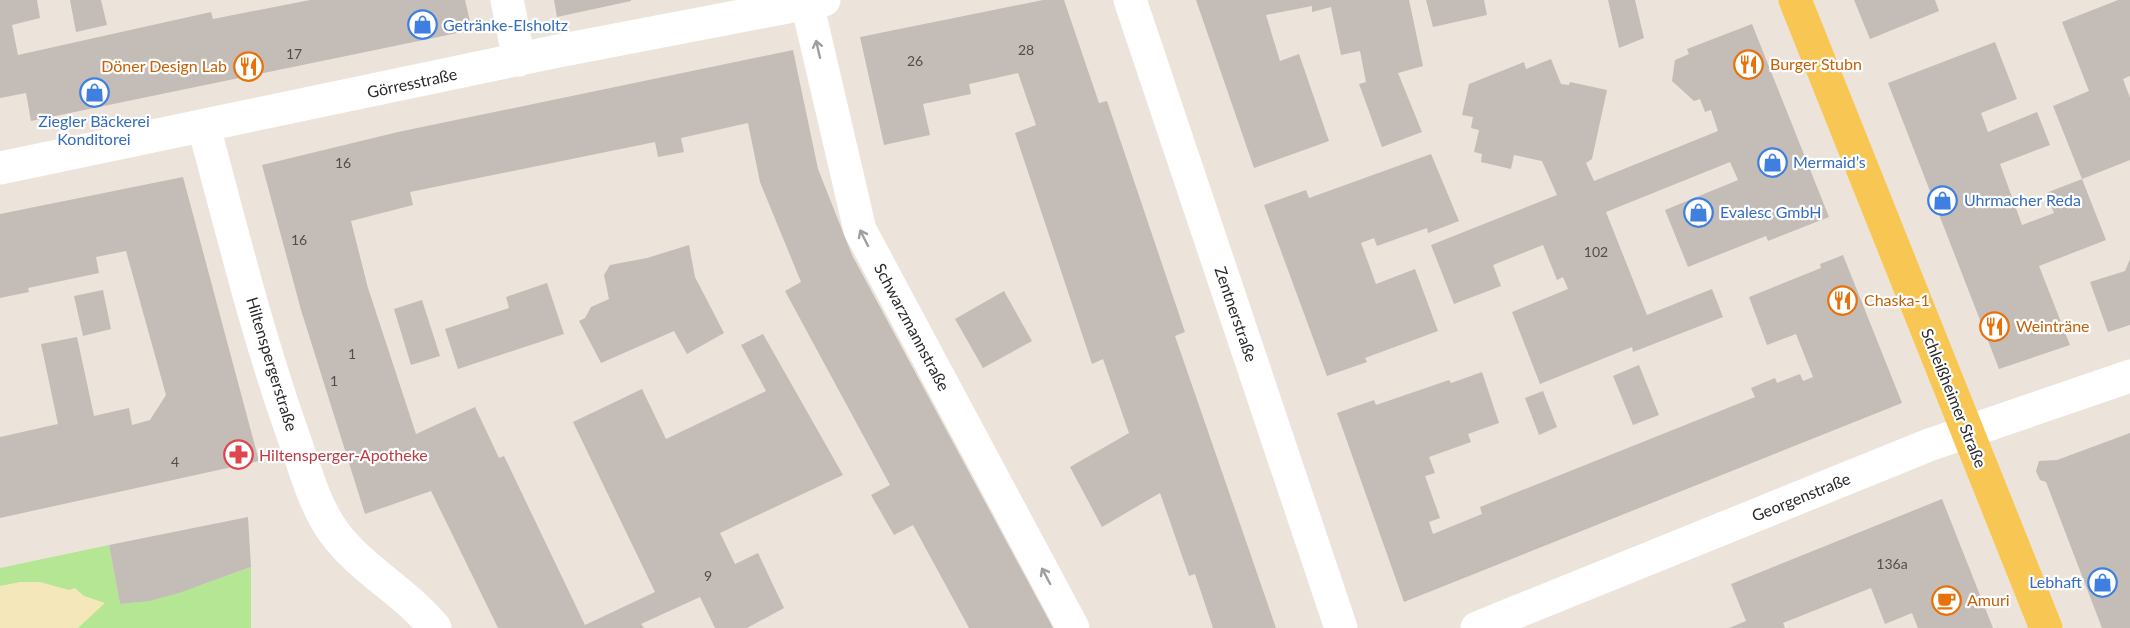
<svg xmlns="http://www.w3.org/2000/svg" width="2130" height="628" font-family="Lato,sans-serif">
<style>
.green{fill:#b5e693}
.sand{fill:#f4e7ba}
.building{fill:#c4bdb7}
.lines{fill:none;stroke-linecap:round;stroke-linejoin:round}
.minor{stroke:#fff;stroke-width:33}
.major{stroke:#f8c753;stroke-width:33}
.oneway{stroke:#9f9f9f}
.labels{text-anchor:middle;stroke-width:4.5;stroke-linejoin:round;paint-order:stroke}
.number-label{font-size:14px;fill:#504e4c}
.shop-label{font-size:16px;fill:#366cbe;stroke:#fff;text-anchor:start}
.food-label{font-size:16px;fill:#c56008;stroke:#fff;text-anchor:start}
.street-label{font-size:16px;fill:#292929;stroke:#fff}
.health-label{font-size:16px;fill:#be3a42;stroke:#fff;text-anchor:start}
</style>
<rect width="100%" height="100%" fill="#ece3da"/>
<path class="green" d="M109 545 120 604C166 599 207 583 251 567V628H0V568Z"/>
<path class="sand" d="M20 582H40L69 590 75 588 84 596 105 603 78 628H0V586Z"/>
<path class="building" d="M0 0H37L40 18 12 25 18 55 211 12 213 19 310 0H465L472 30 31 121 26 93 0 98Z
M70 0H101L107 25 76 32Z
M554 0H631V1L557 17Z
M1043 0H1064L1099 103 1107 101 1185 332 1175 336 1276 628H1213L1195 574 1189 576 1160 493 1102 527 1070 467 1129 433 1103 359 1092 364 1015 133 1036 125 1018 73 969 84 971 94 923 104 930 135 884 145 860 37Z
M1196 0H1409L1423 66 1398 73 1422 132 1382 147 1359 84 1366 82 1360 51 1341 55 1331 7 1312 12V6L1266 15 1280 61 1299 54 1329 141 1254 168Z
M1426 0H1484L1487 15 1433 27Z
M1608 0H1635L1644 38 1619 48Z
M1854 0H1935L1939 11 1870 39Z
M2118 0H2130V76L2123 79 2130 98V160L2082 179 2106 240 2039 266 2070 345 1999 369 1888 83 1995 42 2017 99 1981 113 1988 132 2037 112 2050 145 2000 164 2022 225 2054 213 2046 193 2082 179 2053 106 2089 91 2062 22Z
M1752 24 1829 217 1768 241 1766 236 1688 267 1665 210 1738 180 1730 162 1606 212 1647 315 1712 289 1723 317 1633 352 1632 347 1540 384 1512 312 1568 289 1563 277 1557 280 1543 245 1493 265 1501 286 1454 304 1431 245 1557 195 1542 161 1514 155 1511 169 1481 162 1482 154 1474 152 1479 130 1471 128 1473 117 1462 115 1469 84 1524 62 1526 69 1551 59 1561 84 1569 85 1570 82 1607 90 1592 159 1586 163 1594 181 1718 131 1711 110 1705 112 1700 99 1694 101 1672 81 1675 60 1689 54 1687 49Z
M793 50 818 169 852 255 1053 628H969L913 525 894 535 871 495 890 485 785 291 801 282 760 182 748 123 681 138 684 152 658 157 655 142 410 192 413 205 351 221 368 288 416 434 475 407 499 458 504 456 585 625 655 592 573 422 642 389 666 439 766 391 741 345 763 334 843 475 720 533 735 564 758 553 784 608 747 628H715L700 597 641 624 644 628H498L431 491 365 514 301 310 262 165 398 132Z
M1431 154 1459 221 1428 233 1427 228 1377 246 1374 238 1361 243 1376 284 1415 269 1438 331 1365 358 1367 362 1327 376 1264 205 1306 190 1309 198Z
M183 177 259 461 0 518V437L58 424 41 344 77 337 94 416 129 408 132 425 150 420 166 395 126 251 96 257 99 273 28 288 29 292 0 298V214Z
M689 245 695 277 724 333 687 354 674 331 601 363 579 321 585 318 591 307 609 299 604 275 610 265 647 258Z
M1843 255 1902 403 1404 602 1337 413 1374 400 1376 405 1449 380 1451 383 1482 372 1499 423 1468 434 1471 442 1429 457 1435 473 1425 476 1440 518 1429 522 1433 534 1482 514 1480 507 1755 397 1751 388 1775 378 1777 383 1800 374 1803 381 1813 377 1796 334 1767 345 1749 297 1821 268 1820 264Z
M2130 259V325L2108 332 2090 282 2125 271Z
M547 283 564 334 458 369 445 329 509 308 506 297Z
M103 290 111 329 83 336 74 296Z
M1004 291 1032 341 983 368 955 319Z
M422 300 440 356 411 365 394 309Z
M1639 365 1659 415 1633 425 1613 376Z
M1543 391 1557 427 1539 435 1525 398Z
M2130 433V628H2102L2046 482 2040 480 2036 471 2039 461 2057 460Z
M1942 499 1993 628H1918L1912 613 1885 624 1871 588 1783 623 1785 628H1729L1746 621 1731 584Z
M248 517 251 567 179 593 149 601 120 604 109 545Z"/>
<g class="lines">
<path class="minor" d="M507 0 519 60
M1130 0 1341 628
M807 3 860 230 1073 628
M204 127C232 231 258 337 294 438 305 469 314 504 333 531 360 569 405 591 435 628
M0 168 558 51 824 0
M1477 628 1929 445 2130 376"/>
<path class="major" d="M1795 0 2046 628"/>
</g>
<defs><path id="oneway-shaft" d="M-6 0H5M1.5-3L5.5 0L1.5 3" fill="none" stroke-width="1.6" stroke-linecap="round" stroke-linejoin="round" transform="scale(1.5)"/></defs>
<g class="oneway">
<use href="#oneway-shaft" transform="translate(818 49) rotate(-103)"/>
<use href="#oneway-shaft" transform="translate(864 238) rotate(-117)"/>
<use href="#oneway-shaft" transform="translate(1046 576) rotate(-118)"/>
</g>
<defs>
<symbol id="shop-ring" viewBox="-11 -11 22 22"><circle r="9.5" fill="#fff" stroke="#3f7fe0" stroke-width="1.5"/><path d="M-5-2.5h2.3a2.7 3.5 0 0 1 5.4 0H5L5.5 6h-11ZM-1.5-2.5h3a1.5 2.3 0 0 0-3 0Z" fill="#3f7fe0"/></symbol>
<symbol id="restaurant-ring" viewBox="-11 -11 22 22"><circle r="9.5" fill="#fff" stroke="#e8710a" stroke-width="1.5"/><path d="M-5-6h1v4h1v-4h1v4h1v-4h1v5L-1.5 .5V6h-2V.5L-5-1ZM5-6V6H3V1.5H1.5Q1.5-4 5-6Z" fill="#e8710a"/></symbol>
<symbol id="pharmacy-ring" viewBox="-11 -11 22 22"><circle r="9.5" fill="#fff" stroke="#e0444e" stroke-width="1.5"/><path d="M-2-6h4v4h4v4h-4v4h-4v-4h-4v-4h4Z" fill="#e0444e"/></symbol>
<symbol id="cafe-ring" viewBox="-11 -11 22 22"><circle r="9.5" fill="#fff" stroke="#e8710a" stroke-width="1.5"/><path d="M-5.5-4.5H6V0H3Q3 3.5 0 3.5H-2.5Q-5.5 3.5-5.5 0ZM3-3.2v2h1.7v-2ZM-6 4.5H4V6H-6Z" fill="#e8710a"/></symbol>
</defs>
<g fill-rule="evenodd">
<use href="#shop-ring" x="406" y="8" width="33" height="33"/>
<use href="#restaurant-ring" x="1732" y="48" width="33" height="33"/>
<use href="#restaurant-ring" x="232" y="50" width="33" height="33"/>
<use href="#shop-ring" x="78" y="76" width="33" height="33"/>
<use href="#shop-ring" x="1756" y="146" width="33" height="33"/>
<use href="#shop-ring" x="1926" y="184" width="33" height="33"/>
<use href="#shop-ring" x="1682" y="196" width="33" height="33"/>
<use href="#restaurant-ring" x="1826" y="284" width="33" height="33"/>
<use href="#restaurant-ring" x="1978" y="310" width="33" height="33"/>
<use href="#pharmacy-ring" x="222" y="438" width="33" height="33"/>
<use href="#shop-ring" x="2086" y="566" width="33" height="33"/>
<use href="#cafe-ring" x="1930" y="584" width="33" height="33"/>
</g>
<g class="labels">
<g class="number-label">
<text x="1026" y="55">28</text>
<text x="294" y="59">17</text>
<text x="915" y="66">26</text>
<text x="343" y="168">16</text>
<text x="299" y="245">16</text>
<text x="1596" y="257">102</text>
<text x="352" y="359">1</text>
<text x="334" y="386">1</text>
<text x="175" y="467">4</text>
<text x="1892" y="569">136a</text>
<text x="708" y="581">9</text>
</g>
<g class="shop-label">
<text x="443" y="31">Getränke-Elsholtz</text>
<text x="94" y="127" text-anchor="middle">Ziegler Bäckerei<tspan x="94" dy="18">Konditorei</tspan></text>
<text x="1793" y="168">Mermaid’s</text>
<text x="1964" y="206">Uhrmacher Reda</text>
<text x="1720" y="218">Evalesc GmbH</text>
<text x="2082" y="588" text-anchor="end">Lebhaft</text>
</g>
<g class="food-label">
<text x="1770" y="70">Burger Stubn</text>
<text x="227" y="72" text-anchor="end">Döner Design Lab</text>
<text x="1864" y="306">Chaska-1</text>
<text x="2016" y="332">Weinträne</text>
<text x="1967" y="606">Amuri</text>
</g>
<g class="street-label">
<text transform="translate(412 83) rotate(-12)" y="6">Görresstraße</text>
<text transform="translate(1236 314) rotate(71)" y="6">Zentnerstraße</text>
<text transform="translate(912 327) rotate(62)" y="6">Schwarzmannstraße</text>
<text transform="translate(272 364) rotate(73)" y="6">Hiltenspergerstraße</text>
<text transform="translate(1954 398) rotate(68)" y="6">Schleißheimer Straße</text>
<text transform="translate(1801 497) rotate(-22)" y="6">Georgenstraße</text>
</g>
<g class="health-label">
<text x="259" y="461">Hiltensperger-Apotheke</text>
</g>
</g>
</svg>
